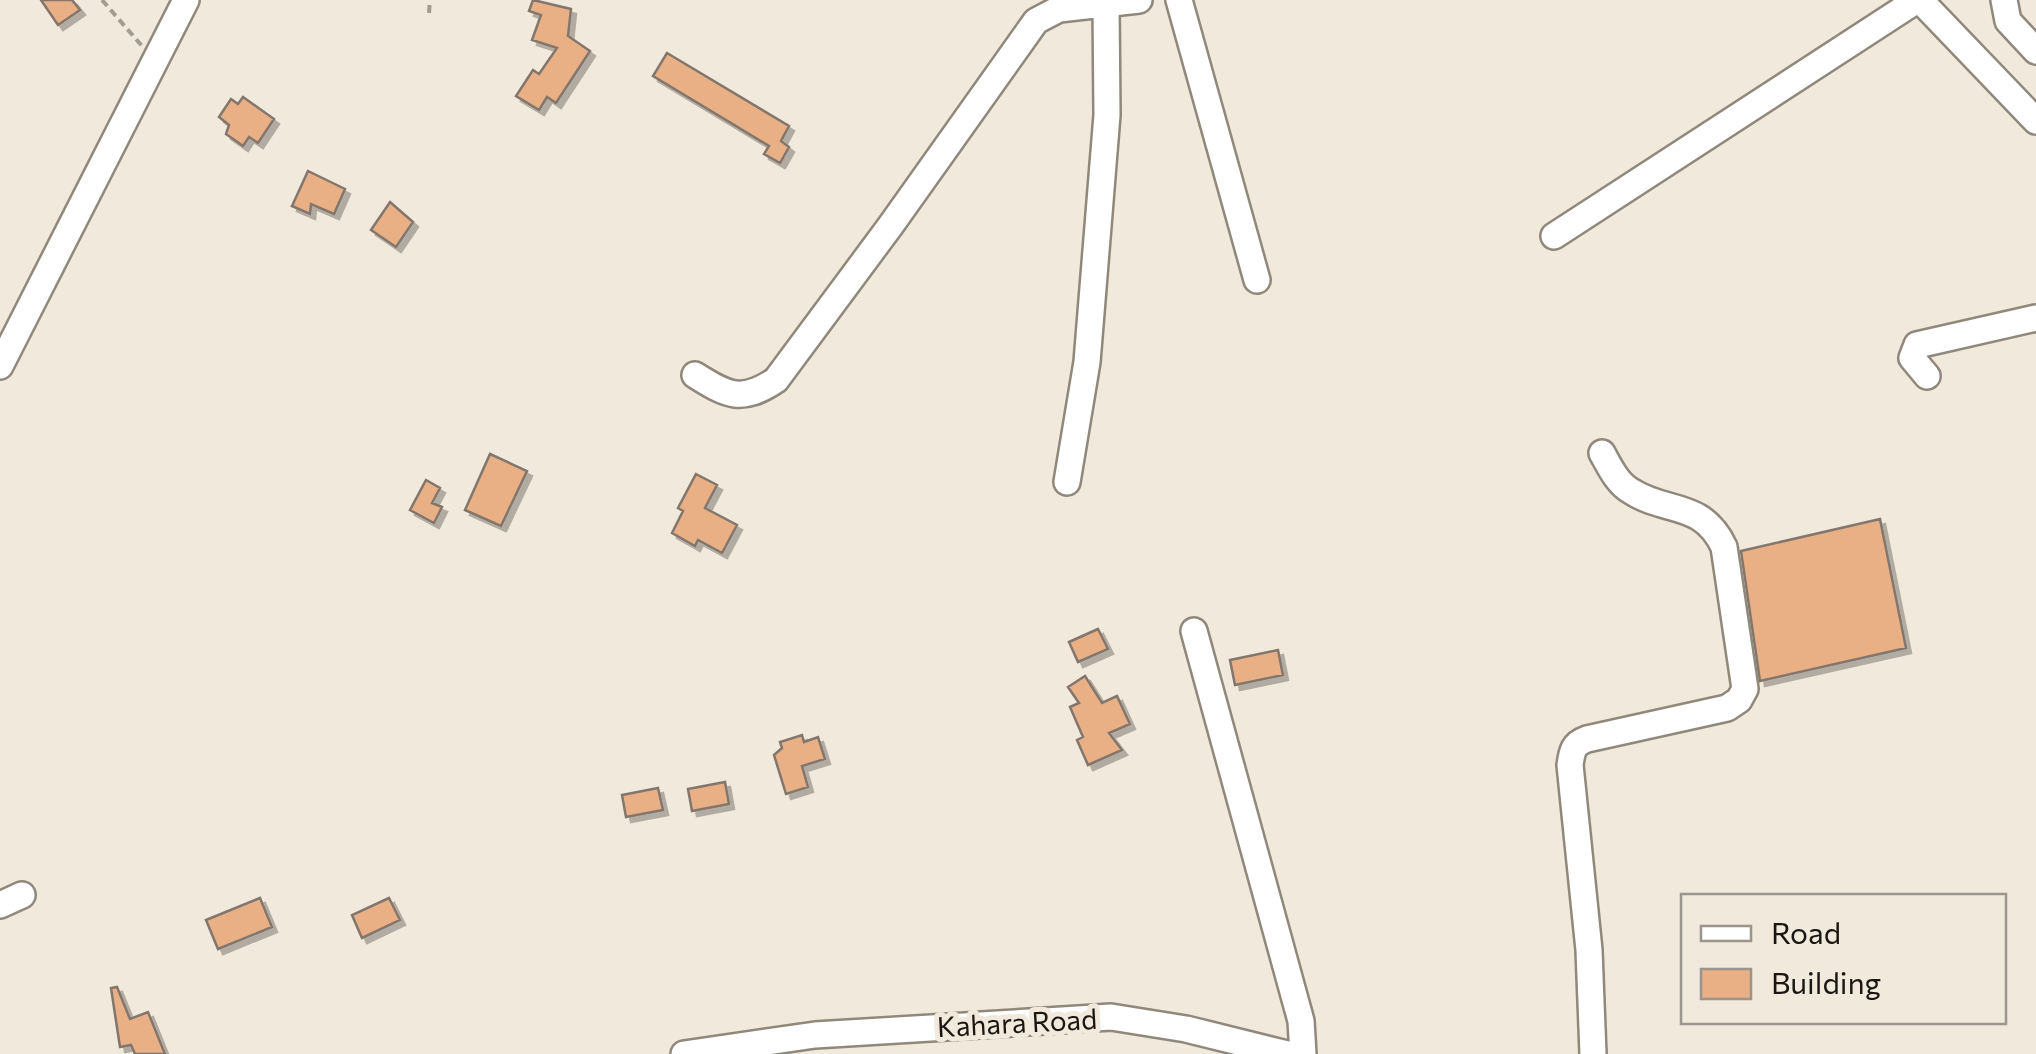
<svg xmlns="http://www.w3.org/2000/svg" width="2036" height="1054" font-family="Commissioner,sans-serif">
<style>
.building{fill:#eab085;stroke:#83766d;stroke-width:2.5;filter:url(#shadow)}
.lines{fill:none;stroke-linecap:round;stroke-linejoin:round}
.minor-casing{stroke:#90887b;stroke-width:30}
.path{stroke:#a39c92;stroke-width:4;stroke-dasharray:8 5;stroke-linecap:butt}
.minor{stroke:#fff;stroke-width:25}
.labels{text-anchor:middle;stroke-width:10;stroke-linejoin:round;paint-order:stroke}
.street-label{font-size:28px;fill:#1a1712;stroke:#f1e9db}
</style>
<defs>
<filter id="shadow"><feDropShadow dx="5" dy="5" stdDeviation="0" flood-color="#0004"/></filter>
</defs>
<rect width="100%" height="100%" fill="#f1e9db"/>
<path class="building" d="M41 0H72L80 10 58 25Z
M533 0 571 9 568 36 590 51 556 103 547 97 539 110 516 96 533 70 539 74 557 48 532 40 541 15 529 11Z
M667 53 789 126 781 141 789 147 780 163 764 154 769 146 653 76Z
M243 97 274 119 258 143 249 137 243 146 226 134 229 125 219 117 231 99 238 104Z
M308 171 345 189 334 214 311 204 310 214 292 206Z
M390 202 413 222 396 247 371 230Z
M490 454 527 471 501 526 465 510Z
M696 474 717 485 705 508 737 525 722 553 698 540 695 546 672 533 683 511 678 508Z
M426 480 440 488 432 503 442 507 434 523 410 510Z
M1880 519 1906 648 1760 681 1741 551Z
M1098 629 1108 649 1078 662 1069 642Z
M1278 650 1283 675 1235 685 1230 660Z
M1085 676 1102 703 1117 696 1130 724 1109 733 1122 750 1088 765 1077 740 1083 737 1070 707 1079 703 1068 687Z
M802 735 804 742 818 737 825 759 802 766 808 787 786 794 774 755 782 748 780 742Z
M725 782 729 804 692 811 688 789Z
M658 788 663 810 626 817 622 795Z
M260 898 272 927 218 949 206 920Z
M389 898 400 920 362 938 352 915Z
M117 987 130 1019 148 1012 165 1054H135L131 1045 120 1047 111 988Z"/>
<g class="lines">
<defs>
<path id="minor" d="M1179 0 1257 280
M1920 0 2036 121
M2004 0 2008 21 2036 51
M1554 236 1917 0
M0 366 186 0
M695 375C728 396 742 403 776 380L891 225 1036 21 1059 9 1139 0
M1927 376 1912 358 1917 345 2036 318
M1067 482 1087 362 1107 115 1106 4
M1194 631 1301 1021 1303 1054
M0 905 22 895
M684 1054 815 1035 1111 1017 1186 1029 1287 1054
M1593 1054 1589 950 1570 765C1572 751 1573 744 1587 739L1727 708 1739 700 1745 689 1724 547C1702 500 1666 514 1631 491 1617 483 1610 467 1602 453"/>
</defs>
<use href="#minor" class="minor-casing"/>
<path class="path" d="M102 0 142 46
M429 13 430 0"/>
<use href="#minor" class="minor"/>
</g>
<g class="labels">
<g class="street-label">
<text transform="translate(1017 1023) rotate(-3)" y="10">Kahara Road</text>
</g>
</g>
<rect x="1681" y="894" width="325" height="130" fill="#f1e9db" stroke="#9b958b" stroke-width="2.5"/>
<rect x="1701" y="926" width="50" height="15" fill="#ffffff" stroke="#9b958b" stroke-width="2.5"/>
<text x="1771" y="944" font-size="30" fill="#1a1712">Road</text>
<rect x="1701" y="969" width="50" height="30" fill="#eab085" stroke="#9b958b" stroke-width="2.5"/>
<text x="1771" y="994" font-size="30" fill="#1a1712">Building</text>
</svg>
